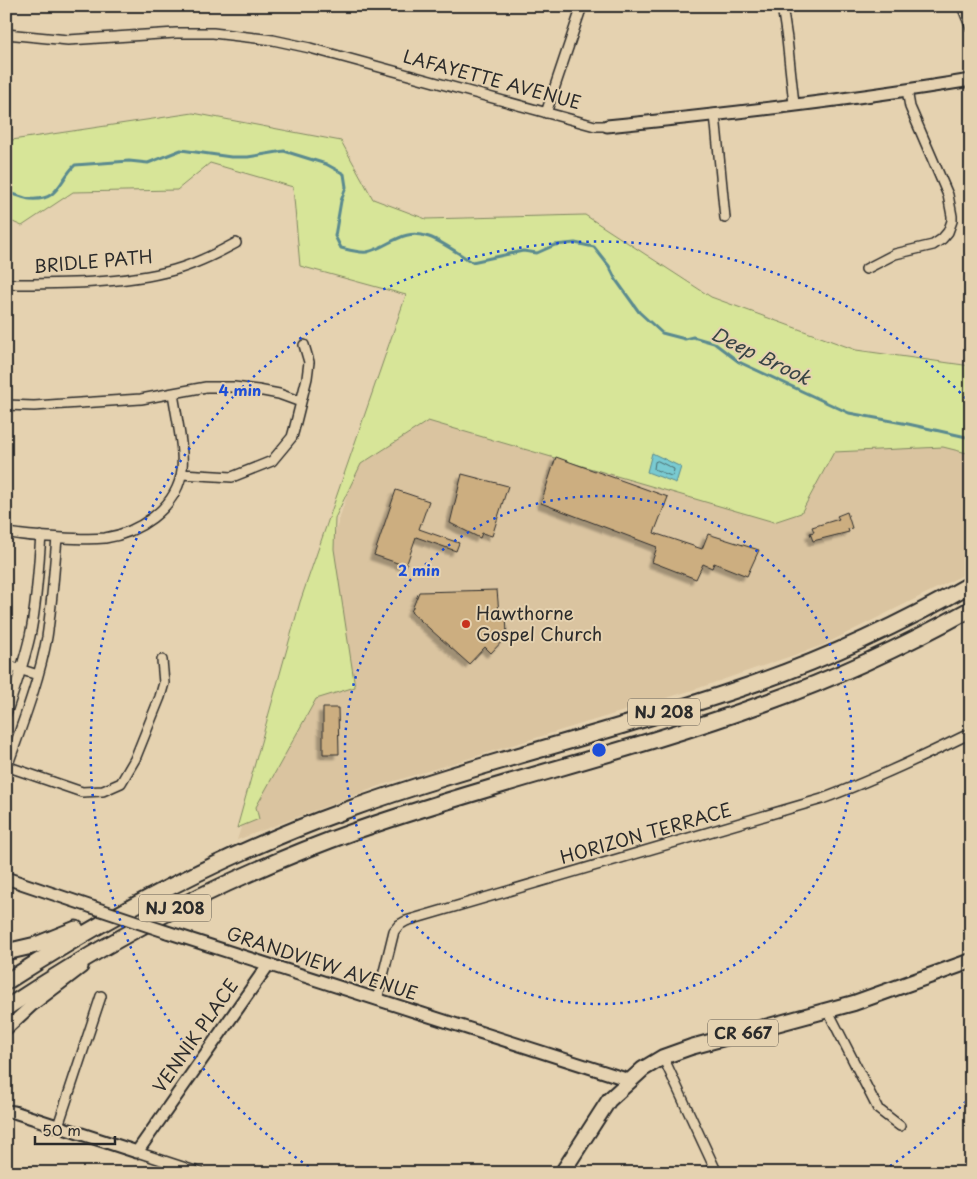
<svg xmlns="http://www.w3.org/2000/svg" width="977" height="1179" font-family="'Playpen Sans',sans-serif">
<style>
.built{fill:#dac4a0}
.green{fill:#d7e598;stroke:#818862}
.water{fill:#79cad1;stroke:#5a8a8f}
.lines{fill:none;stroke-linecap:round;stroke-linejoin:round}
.shore{stroke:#4a6b6d;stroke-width:1}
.stream{stroke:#5a8a8f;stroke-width:3}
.building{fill:#ccae80;stroke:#2b2b2b;filter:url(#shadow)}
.street-casing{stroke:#2b2b2b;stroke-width:12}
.secondary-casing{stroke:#2b2b2b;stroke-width:15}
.primary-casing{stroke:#2b2b2b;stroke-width:18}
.highway-casing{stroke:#2b2b2b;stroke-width:19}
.street{stroke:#e5d2b0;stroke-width:9}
.secondary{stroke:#e5d2b0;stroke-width:11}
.primary{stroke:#e5d2b0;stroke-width:14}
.highway{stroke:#e5d2b0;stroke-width:15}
.secondary-bridge-casing{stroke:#2b2b2b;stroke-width:15;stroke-linecap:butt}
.secondary-bridge{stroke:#e5d2b0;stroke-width:11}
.ring{fill:none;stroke:#1d4ed8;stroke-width:2.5;stroke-dasharray:2.5 5}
.poi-dot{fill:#c8321e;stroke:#e5d2b0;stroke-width:2}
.labels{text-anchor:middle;stroke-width:4;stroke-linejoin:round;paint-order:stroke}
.shield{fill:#e5d2b0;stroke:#635d53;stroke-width:1}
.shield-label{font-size:16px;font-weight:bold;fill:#2b2b2b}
.street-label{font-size:18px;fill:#2b2b2b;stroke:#e5d2b0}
.poi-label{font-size:18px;fill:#2b2b2b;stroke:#e5d2b0;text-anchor:start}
.water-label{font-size:19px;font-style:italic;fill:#374344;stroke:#e5d2b0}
.centre{fill:#1d4ed8;stroke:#e5d2b0;stroke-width:2.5}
.ring-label{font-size:15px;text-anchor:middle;font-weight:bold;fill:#1d4ed8;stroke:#e5d2b0;stroke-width:4;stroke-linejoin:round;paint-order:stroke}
</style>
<defs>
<filter id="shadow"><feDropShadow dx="-4.5" dy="4.5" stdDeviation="1" flood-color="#0004"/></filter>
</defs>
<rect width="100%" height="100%" fill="#e5d2b0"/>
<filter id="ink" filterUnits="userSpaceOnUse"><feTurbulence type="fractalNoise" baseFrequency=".02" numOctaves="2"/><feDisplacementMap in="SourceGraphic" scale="10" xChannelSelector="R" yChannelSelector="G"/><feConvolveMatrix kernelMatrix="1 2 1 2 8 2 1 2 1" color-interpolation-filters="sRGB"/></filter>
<g filter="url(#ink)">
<path class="built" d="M410 297 971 431V571L823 645 696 689 382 785 237 840Z"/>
<path class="green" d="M193 113 341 141 373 199 426 219 585 215 711 297 856 350 971 366V454L943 447 834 452 801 513 774 522 428 421 361 464 335 518 334 549 355 687 316 699 256 807 259 819 237 828 300 602 406 295 300 266 293 187 210 163 177 190 73 192 22 226 6 219V139L12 140Z"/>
<path class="water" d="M652 453 681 467 676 483 647 472Z"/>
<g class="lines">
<path class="shore" d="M658 461 674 469 673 475 671 476 654 469 655 462Z"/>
<path class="stream" d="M6 193C14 193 22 198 30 199 59 201 58 182 75 165L129 161 148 163 181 150 231 157H248L284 151 326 164 344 174 346 187 341 201 335 236 341 248C349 250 359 253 367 252 390 247 402 227 429 237 443 242 459 254 472 262L523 251 537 253 555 245 575 243 594 247 609 266 616 280 639 312 662 333 685 339 693 337 714 343 739 362 849 413 908 424 971 438"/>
</g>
<path class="building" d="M556 457 668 497 654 533 702 549 708 534 759 550 747 576 714 563 712 568 703 564 696 579 652 562 657 547 541 503Z
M462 474 508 486 492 536 482 533 480 538 450 523Z
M396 490 429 501 419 529 459 543 456 551 416 537 406 566 374 555Z
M847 512 852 528 848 529 849 532 813 541 810 533 814 532 812 527 839 519 837 516Z
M497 590 499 613H506L507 636 491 653 485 647 469 664 411 612 419 592Z
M323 708H338L339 754H323Z"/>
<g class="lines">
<defs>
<path id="street" d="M782 6 787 39 794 104
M962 6 971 28
M6 34 68 40 176 33H213L273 40 310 48 595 126H607
M546 113 582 6
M715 114 725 218
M866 269 895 254 933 245 942 239 948 232 952 221V216L948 195 910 107 907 90
M6 284C58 284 124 284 174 270 196 264 216 254 236 243
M6 405 34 406 141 399 206 387H234L258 390 279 394 301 402
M182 474 232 477 272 461 292 437 294 430 307 378 309 362 304 345
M6 532C20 536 34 536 48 537 67 538 86 540 105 538 138 533 173 510 181 476 186 456 176 415 173 393
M6 665 38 675
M6 714C15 688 24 663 30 636 37 604 38 570 41 536
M6 766 82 792 103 791 121 783 135 759 160 697 164 683 162 660
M6 770C21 727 39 682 47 637 52 604 54 571 57 538
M377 1000 394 931 399 925 406 921 822 799C873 780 922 757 971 733
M828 1011 878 1109 900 1126
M663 1057 717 1173
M58 1126 101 996
M137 1152 201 1173"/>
<path id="secondary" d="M607 126C728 114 850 100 971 80
M6 878 92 907
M167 932 629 1080
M6 1029 32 1005 82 967
M6 1111 14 1112 137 1152 268 965"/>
<path id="primary" d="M562 1173 609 1100 643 1069 663 1057 691 1047 854 1003 971 961"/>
<path id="highway" d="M6 952 36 945 76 929
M6 982C113 913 224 854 344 811 479 762 620 731 756 683 830 657 903 623 971 584
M6 1008C116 935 233 874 358 830 492 783 631 752 765 703 836 678 904 646 971 609"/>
</defs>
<use href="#street" class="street-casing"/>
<use href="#secondary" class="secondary-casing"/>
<use href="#primary" class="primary-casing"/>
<use href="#highway" class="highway-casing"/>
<use href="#street" class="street"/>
<use href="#secondary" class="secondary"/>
<use href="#primary" class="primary"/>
<use href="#highway" class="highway"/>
<defs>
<path id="secondary-bridge" d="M92 907 167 932"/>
</defs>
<use href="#secondary-bridge" class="secondary-bridge-casing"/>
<use href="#secondary-bridge" class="secondary-bridge"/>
</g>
</g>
<g class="ring">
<circle cx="599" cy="750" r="254"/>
<path d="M971 1096A508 508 0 0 1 883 1171M315 1171A508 508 0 1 1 971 404"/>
</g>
<circle class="poi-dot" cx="466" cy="624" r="5"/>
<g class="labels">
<g class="shield">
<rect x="628" y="698.5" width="72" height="27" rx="4"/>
<rect x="139" y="894.5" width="72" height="27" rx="4"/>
<rect x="708" y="1019.5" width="70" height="27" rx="4"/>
</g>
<g class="shield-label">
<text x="664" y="718">NJ 208</text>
<text x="175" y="914">NJ 208</text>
<text x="743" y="1039">CR 667</text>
</g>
<g class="street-label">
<text transform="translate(492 80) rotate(15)" y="6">LAFAYETTE AVENUE</text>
<text transform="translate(93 262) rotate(-5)" y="6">BRIDLE PATH</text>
<text transform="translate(646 834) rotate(-16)" y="6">HORIZON TERRACE</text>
<text transform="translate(322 964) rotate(18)" y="6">GRANDVIEW AVENUE</text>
<text transform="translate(196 1036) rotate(-55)" y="6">VENNIK PLACE</text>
</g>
<g class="poi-label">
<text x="476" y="620">Hawthorne<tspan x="476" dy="21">Gospel Church</tspan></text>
</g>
<g class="water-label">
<text transform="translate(761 356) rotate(26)" y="7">Deep Brook</text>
</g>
</g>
<circle cx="599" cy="750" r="8" class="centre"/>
<g class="ring-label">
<text x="240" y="396">4 min</text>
<text x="419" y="576">2 min</text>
</g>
<rect width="977" height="1179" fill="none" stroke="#e5d2b0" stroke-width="25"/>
<rect x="12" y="12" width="952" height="1154" fill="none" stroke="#2b2b2b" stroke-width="2" filter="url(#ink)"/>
<path d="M35 1136v8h80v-8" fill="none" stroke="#2b2b2b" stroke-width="2.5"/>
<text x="42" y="1136" font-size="15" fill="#2b2b2b" stroke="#e5d2b0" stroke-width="4" paint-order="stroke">50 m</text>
</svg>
